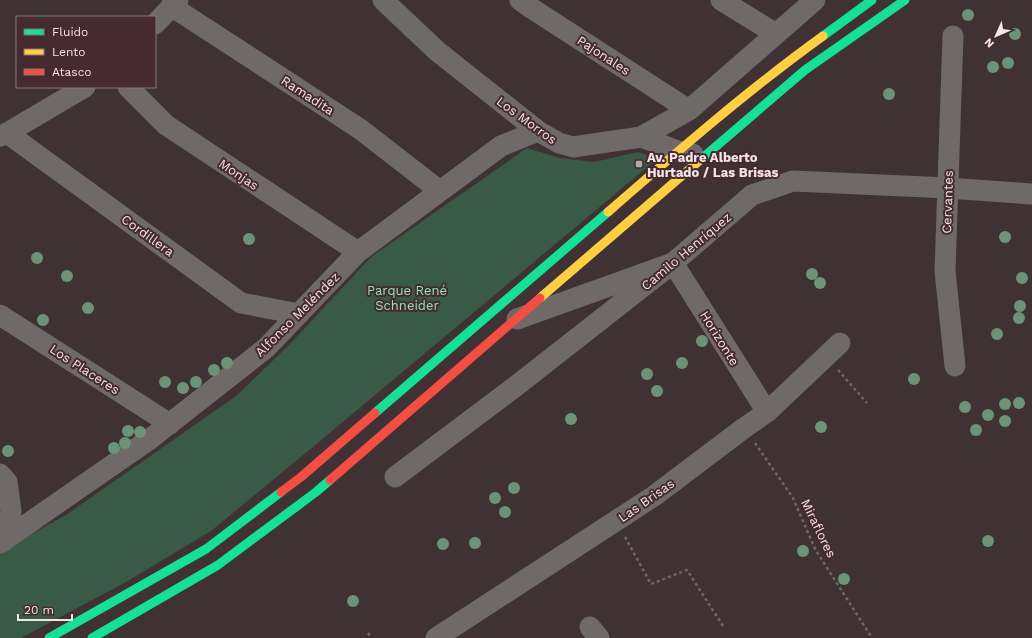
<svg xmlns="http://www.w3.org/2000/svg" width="1032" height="638" font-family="'Work Sans',sans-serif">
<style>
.green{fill:#395a46}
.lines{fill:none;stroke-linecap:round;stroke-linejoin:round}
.path{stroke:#6f686a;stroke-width:2.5;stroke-dasharray:3 3;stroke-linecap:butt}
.street{stroke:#6f696a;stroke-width:21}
.fast{stroke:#16e098;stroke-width:9}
.slow{stroke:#ffcf43;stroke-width:9}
.jam{stroke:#f24e42;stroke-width:9}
.tree{fill:#6a9379}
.poi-dot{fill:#b6a5a8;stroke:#452b30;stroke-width:1.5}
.labels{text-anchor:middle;stroke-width:4;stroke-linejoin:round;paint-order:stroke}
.street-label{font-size:13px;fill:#f6e4e7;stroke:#452b30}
.poi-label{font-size:13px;font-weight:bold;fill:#f6e4e7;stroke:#452b30;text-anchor:start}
.park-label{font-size:13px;fill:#8ee4b2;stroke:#452b30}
</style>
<rect width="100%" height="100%" fill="#3f3134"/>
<path class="green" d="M527 148 560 158 594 162 638 152 657 159 319 442 211 531 126 582 21 638H0V551L66 515 236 396 290 344 371 257Z"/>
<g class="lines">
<path class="path" d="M716 170 718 173 740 178V180
M838 370 867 403
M755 443 793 498 815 549 872 638
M625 537 651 584 687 570 723 626
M368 633 371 638"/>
<path class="street" d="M383 0 437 51 538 131 559 143 573 147 641 137 678 151 693 154
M520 0 531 8 689 110
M721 0 776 34
M171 6 360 129 440 191
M155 24 178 0
M953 36 945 271 955 366
M128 87 166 125 358 252
M7 133 241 303 299 314
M0 136 7 133 85 87
M641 137 689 110 815 0
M0 315 170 424
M517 319 673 263 767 412
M0 474 7 482 11 511 4 541
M395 477 516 386 673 263 752 195 793 181 948 188 1032 194
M0 543 150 439 266 348 358 252 501 146 538 131
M590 627 599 638
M436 638 654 496 744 428 767 412 840 343"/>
<path class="fast" d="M823 36 872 0
M699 161 805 70 905 0
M375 413 608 212
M49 638 206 549 281 492
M92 638 218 565 316 492 330 480"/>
<path class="slow" d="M608 212C678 151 748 90 823 36
M540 298 699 161"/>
<path class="jam" d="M330 480 540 298
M281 492 301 477 375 413"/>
</g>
<g class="tree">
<circle cx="968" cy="15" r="6"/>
<circle cx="1015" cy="34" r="6"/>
<circle cx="1008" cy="63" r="6"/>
<circle cx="993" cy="67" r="6"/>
<circle cx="889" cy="94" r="6"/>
<circle cx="1005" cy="237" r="6"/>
<circle cx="249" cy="239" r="6"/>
<circle cx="37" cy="258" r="6"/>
<circle cx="812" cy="274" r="6"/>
<circle cx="67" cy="276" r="6"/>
<circle cx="1022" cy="278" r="6"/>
<circle cx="820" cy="283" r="6"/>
<circle cx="1020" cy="306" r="6"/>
<circle cx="88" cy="308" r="6"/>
<circle cx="1019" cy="318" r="6"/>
<circle cx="43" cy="320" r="6"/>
<circle cx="997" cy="334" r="6"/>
<circle cx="702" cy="341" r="6"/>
<circle cx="227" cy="363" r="6"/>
<circle cx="682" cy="363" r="6"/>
<circle cx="214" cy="370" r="6"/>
<circle cx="647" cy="374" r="6"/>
<circle cx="914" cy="379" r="6"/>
<circle cx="165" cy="382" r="6"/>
<circle cx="196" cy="382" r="6"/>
<circle cx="183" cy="388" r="6"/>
<circle cx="657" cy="391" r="6"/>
<circle cx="1019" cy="403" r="6"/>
<circle cx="1005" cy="404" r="6"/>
<circle cx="965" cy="407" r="6"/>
<circle cx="988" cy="415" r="6"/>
<circle cx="571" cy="419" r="6"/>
<circle cx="1005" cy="421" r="6"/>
<circle cx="821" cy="427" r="6"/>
<circle cx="976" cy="430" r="6"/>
<circle cx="128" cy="431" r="6"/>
<circle cx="140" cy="432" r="6"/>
<circle cx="125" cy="443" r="6"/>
<circle cx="114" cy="448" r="6"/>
<circle cx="8" cy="451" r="6"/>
<circle cx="514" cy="488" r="6"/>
<circle cx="495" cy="498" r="6"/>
<circle cx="505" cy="512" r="6"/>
<circle cx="988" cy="541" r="6"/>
<circle cx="475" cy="543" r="6"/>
<circle cx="443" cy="544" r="6"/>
<circle cx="803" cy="551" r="6"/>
<circle cx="844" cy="579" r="6"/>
<circle cx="353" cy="601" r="6"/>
</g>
<rect class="poi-dot" x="635" y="160" width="8" height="8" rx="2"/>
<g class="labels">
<g class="street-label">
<text transform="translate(604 55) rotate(33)" y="5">Pajonales</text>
<text transform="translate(308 95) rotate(33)" y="5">Ramadita</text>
<text transform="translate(527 120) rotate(36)" y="5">Los Morros</text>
<text transform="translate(239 174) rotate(34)" y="5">Monjas</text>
<text transform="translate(947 202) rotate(-88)" y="5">Cervantes</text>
<text transform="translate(148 235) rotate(36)" y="5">Cordillera</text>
<text transform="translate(686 251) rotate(-40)" y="5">Camilo Henríquez</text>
<text transform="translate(297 314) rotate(-45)" y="5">Alfonso Meléndez</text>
<text transform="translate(720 338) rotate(58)" y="5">Horizonte</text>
<text transform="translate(85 369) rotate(33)" y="5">Los Placeres</text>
<text transform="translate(646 500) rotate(-35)" y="5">Las Brisas</text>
<text transform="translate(819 528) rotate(64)" y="5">Miraflores</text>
</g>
<g class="poi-label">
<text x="647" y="162">Av. Padre Alberto<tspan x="647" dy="15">Hurtado / Las Brisas</tspan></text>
</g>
<g class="park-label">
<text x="407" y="295">Parque René<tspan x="407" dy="15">Schneider</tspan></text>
</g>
</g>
<rect x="16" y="16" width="140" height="72" fill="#452b30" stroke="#8c7579"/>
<rect x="24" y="29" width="20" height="6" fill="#16e098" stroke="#8c7579"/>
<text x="52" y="36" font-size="12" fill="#f6e4e7">Fluido</text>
<rect x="24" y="49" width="20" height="6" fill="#ffcf43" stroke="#8c7579"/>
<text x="52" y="56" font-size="12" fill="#f6e4e7">Lento</text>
<rect x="24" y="69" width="20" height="6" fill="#f24e42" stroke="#8c7579"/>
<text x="52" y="76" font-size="12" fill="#f6e4e7">Atasco</text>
<g transform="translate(996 36) rotate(225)" stroke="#452b30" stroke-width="3" paint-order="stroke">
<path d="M0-3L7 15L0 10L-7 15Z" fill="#f6e4e7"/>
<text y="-6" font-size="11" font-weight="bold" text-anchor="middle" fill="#f6e4e7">N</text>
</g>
<path d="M18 614v6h54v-6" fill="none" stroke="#f6e4e7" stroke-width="2"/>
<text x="24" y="614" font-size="12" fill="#f6e4e7" stroke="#452b30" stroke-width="3" paint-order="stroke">20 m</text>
</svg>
